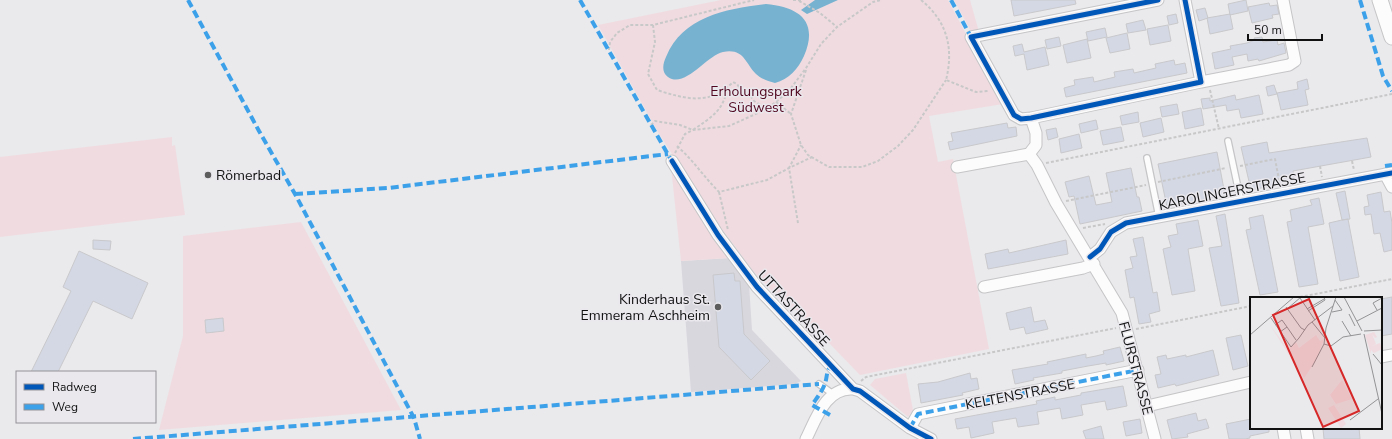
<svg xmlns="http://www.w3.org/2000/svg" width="1392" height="439" font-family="'Nunito Sans',sans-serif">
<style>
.built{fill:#d9d7de}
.green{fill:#f0dce0}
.water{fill:#77b2d0}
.building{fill:#d3d8e4;stroke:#c9c9cc}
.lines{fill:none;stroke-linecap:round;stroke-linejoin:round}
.lane-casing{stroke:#c5c4c6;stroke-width:8}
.street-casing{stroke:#c5c4c6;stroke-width:13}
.secondary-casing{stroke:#c5c4c6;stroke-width:17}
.path{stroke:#c8c8c9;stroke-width:2;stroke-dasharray:3 2;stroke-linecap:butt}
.lane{stroke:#fcfcfc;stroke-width:5.5}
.street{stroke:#fcfcfc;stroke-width:11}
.secondary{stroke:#fcfcfc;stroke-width:15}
.quiet{stroke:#3da1ea;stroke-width:4;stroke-dasharray:8 4;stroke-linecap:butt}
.cycleway-casing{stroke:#eae8ed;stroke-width:8}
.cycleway{stroke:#0057b8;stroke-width:5}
.poi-dot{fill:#5d5d5e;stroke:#eae8ed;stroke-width:1.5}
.labels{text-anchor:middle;stroke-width:3;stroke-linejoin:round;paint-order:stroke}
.park-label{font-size:14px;fill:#510720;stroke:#eae8ed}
.poi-label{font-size:14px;fill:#111112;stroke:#eae8ed;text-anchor:start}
.street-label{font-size:14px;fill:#111112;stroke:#eae8ed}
.inset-road{fill:none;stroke:#939395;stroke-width:1}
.view{fill:#d62828;fill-opacity:0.15;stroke:#d62828;stroke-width:2}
.inset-edge{fill:none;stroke:#111112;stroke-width:2}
</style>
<rect width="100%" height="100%" fill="#eae9ec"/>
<path class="built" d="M730 258 749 284 752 330 801 381 795 384 691 392 681 261Z"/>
<path class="green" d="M721 0H948L1003 104 929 116 938 162 953 159 989 349 860 375 798 311 785 305 754 272 707 209 658 132 598 25Z
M954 0H970L979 32 972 33Z
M172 137V146L175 145 185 215 0 237V157Z
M671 167 730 258 681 261Z
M301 222 401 410 159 430 183 336V236Z
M906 373 913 410 908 417 870 385 875 379Z"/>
<path class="water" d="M815 0H838L807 14 801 10Z
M766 4C799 7 819 21 804 56 798 69 789 79 775 83 768 81 761 79 756 74 745 63 744 48 723 52 707 55 685 89 668 77 661 72 663 63 666 57 683 16 726 9 766 4Z"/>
<path class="building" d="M1011 0H1075L1076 4 1014 16Z
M1246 0 1248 11 1230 15 1228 4Z
M1269 3 1270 6 1277 5 1279 14 1272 15 1273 18 1252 23 1248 7Z
M1205 8 1208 18 1199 21 1196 10Z
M1176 14 1178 23 1169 25 1167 16Z
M1230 14 1233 29 1210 34 1207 18Z
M1143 20 1146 30 1128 33 1126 24Z
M1168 25 1171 41 1150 45 1147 29Z
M1105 28 1107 37 1088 41 1086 32Z
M1127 33 1130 49 1110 53 1106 38Z
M1059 37 1061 46 1047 49 1045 40Z
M1262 37 1263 42 1277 40 1278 45 1284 43 1286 53 1259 61 1258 59 1248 61 1247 54 1232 57 1234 65 1215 69 1212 53 1231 49 1230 46 1247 43 1255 40 1254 38Z
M1087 39 1091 58 1067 63 1063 45Z
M1022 44 1024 52 1045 47 1049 65 1027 70 1024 54 1015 56 1013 46Z
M1174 60 1175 65 1185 63 1187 73 1066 97 1064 88 1075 85 1074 80 1093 77 1094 82 1115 77 1114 72 1133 69 1134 73 1156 68 1155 64Z
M1307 79 1309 89 1305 90 1308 105 1281 110 1277 93 1298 89 1297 82Z
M1274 85 1277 94 1268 96 1266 87Z
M1235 95 1236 100 1259 95 1263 114 1241 118 1239 109 1227 111 1226 105 1203 109 1201 99 1210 98V101Z
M1177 104 1179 114 1162 117 1160 107Z
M1201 108 1204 125 1185 129 1182 112Z
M1138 112 1139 122 1122 125 1120 116Z
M1161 118 1164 132 1143 137 1140 123Z
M1096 120 1098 129 1081 133 1079 124Z
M1007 123 1008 128 1016 127 1017 136 950 150 948 142 953 141 951 133Z
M1121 127 1124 141 1103 145 1100 131Z
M1056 128 1058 137 1048 140 1046 130Z
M1079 134 1082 148 1061 153 1059 139Z
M1367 138 1371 157 1293 171 1294 179 1275 183V185L1251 190 1241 147 1267 142 1269 153Z
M1217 152 1225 195 1167 207 1158 164Z
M1131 168 1137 197H1139L1142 211 1080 224 1074 196 1069 197 1065 182 1089 176 1096 205 1112 202 1106 173Z
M1345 191 1350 219 1342 220 1348 219 1359 277 1340 281 1329 223 1342 220 1336 193Z
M1381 192 1384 212 1390 211 1392 223V250L1384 252 1380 233 1374 234 1371 214 1365 215 1364 207 1369 206 1367 195Z
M1319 198 1324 224 1308 227 1318 284 1299 287 1287 222 1292 221 1290 210 1312 205 1310 200Z
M1225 214 1239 303 1221 306 1209 248 1222 246 1216 216Z
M1263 215 1278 292 1260 295 1246 230 1251 229 1249 218Z
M1198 220 1203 246 1188 249 1195 291 1172 295 1163 249 1171 247 1168 236 1178 234 1176 224Z
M1143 237 1153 293 1157 292 1160 311 1149 314 1151 322 1139 324 1134 297 1130 298 1125 270 1133 268 1130 257 1137 256 1133 239Z
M93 240 111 241 110 250 93 249Z
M1066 240 1068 254 988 269 985 254 1008 249 1009 253Z
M79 251 148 283 132 319 93 301 58 372H31L71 291 63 287Z
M734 273 735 281H740L744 334 770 361 751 380 719 347 713 275Z
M1392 297V334L1381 336V299Z
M1031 307 1034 322 1045 320 1048 329 1026 334 1024 327 1010 330 1006 313Z
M223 318 224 331 206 333 205 320Z
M1241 335 1248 366 1233 370 1226 338Z
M1120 347 1124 361 1106 365V363L1088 366 1062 371V373L1033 378 1034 380 1015 384 1012 370 1048 364 1047 362 1086 354V358L1096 356 1104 354 1103 351Z
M1213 350 1219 375 1176 386 1175 384 1158 388 1155 375 1161 374 1157 357 1166 355 1167 359 1186 355V357Z
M970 373 971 379 977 378 979 389 962 393 963 395 921 403 918 384 938 382Z
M1123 386 1127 406 1107 410 1105 401 1081 405 1083 415 1062 419 1060 408 1037 412 1039 424 1018 427 1016 418 992 422 994 433 971 438 969 427 957 429 955 419 1037 404 1036 401 1055 397V400L1081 395V393Z
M1196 413 1198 421 1206 419 1209 428 1187 434 1188 437 1172 439 1167 420Z
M1140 419 1142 433 1126 436 1123 422Z
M1251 419V428H1269V432L1250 436V438L1245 439H1229L1226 424Z
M1101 426 1104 439H1086L1083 431Z
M1323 428H1359L1360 439H1324Z"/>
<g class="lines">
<defs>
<path id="lane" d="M1228 141 1241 202
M1147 158 1159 217
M819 384 833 394"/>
<path id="street" d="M1158 0 971 37 1014 115 1021 119 1031 118 1201 82 1185 0
M1201 82 1289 65 1295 61 1283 0
M1029 154 1037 165 1056 203 1122 313 1155 439
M1029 154 1036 145V133L1031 118
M672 161 718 235 757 287 853 389 860 391 910 428 931 439
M957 167 1029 154
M1385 174 1392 187
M1090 257 1100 249 1111 232 1126 223 1392 173
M984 287 1083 268 1094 264
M1381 357 1392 355
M1147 406 1251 382
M910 428 918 414 1138 370
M1283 428 1285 439
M1306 428 1308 439
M806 439C816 419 826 387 853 389"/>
<path id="secondary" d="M1380 0 1392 37"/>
</defs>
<use href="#lane" class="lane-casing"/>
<use href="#street" class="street-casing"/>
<use href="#secondary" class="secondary-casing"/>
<path class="path" d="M793 0H801
M921 0C947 21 954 48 946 80L976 92 989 91
M799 1 820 13 837 27
M653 25 655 42 648 74 657 90C685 99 710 106 733 82L737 84 743 93 748 92 754 101 767 109
M609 50 610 42 617 33 630 25H653L754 0
M806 70 791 114 801 145 808 155 829 167H862L878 161 898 146 913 130 946 80
M1210 90 1219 129
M776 102 791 114
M651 125 655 121 680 125 693 130C710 118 724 111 727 88
M677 146C693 160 704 177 719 192L767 180 789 168 812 157
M675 153 685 134 693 130 729 126 767 109 788 92 806 68 821 44 837 27 873 2 881 0
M1352 161 1354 170
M1046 163 1392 94
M1240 166 1275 159 1280 185
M1320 166 1322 177
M1158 182 1226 168
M719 192 728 230
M1066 201 1146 185
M798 223 789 168 801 145
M1083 228 1105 224
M1295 298 1392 279
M1136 329 1251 306
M861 381 866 377 1116 328"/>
<use href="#lane" class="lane"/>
<use href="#street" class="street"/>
<use href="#secondary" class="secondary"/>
<path class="quiet" d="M188 0 259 131 295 194 414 418 420 439
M580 0 670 158
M951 0 971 37
M1360 0 1383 76 1392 91
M1385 166 1392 165
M295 194 388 188 668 154
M830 415 812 405C816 399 821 393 824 386 828 377 825 374 831 365
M910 428 918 414 1138 370
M133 439 819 384"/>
<defs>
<path id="cycleway" d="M1158 0 971 37 1014 115 1021 119 1031 118 1201 82 1185 0
M672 161 718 235 757 287 853 389 860 391 910 428 931 439
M1090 257 1100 249 1111 232 1126 223 1392 173"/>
</defs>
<use href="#cycleway" class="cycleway-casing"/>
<use href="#cycleway" class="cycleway"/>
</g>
<g class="poi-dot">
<circle cx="208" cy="175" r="4"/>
<circle cx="718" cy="307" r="4"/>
</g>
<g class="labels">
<g class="park-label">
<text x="756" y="96">Erholungspark<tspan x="756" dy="16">Südwest</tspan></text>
</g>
<g class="poi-label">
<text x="216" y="180">Römerbad</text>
<text x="710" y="304" text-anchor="end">Kinderhaus St.<tspan x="710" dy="16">Emmeram Aschheim</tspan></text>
</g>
<g class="street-label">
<text transform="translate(1232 191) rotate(-11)" y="5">KAROLINGERSTRASSE</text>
<text transform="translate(794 308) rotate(47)" y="5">UTTASTRASSE</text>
<text transform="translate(1136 368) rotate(75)" y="5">FLURSTRASSE</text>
<text transform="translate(1020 394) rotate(-11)" y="5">KELTENSTRASSE</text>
</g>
</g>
<g transform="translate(1250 297)">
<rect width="132" height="132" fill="#eae9ec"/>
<path d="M20 28 38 52 46 45 49 51 66 38 70 44 74 42 67 62 54 81ZM124 35 127 40 125 41 122 37 124 42 120 44 124 42 126 47 122 49 130 46 132 52 124 56 121 53V57L115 38ZM92 83 102 102 86 107 80 98ZM84 108 96 127 91 131 78 111Z" fill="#f0dce0"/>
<path class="inset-road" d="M94 0 112 34M50 1 65 23M36 10 51 31 55 33M37 12 51 0M57 12 74 2M127 13 123 6 132 1M58 14 75 3 74 0M82 15 92 13 85 3M99 17 105 29M21 21 41 50 49 41M92 24 101 39M107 24 132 11M62 25 75 41M25 28 32 23 37 30M114 34 132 33M30 35 37 30 46 43M114 37 132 117M0 38 44 0M49 41 58 28 83 9M74 47 81 49 93 40 111 37M123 57 132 68M62 70 74 47 76 31 86 0M100 123 128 102"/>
<path class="view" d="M59 2 109 114 73 130 23 18Z"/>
<rect width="132" height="132" class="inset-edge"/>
</g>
<rect x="16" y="371" width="140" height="52" fill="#eae8ed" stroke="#939295"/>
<rect x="24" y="384" width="20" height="6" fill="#0057b8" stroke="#939295"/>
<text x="52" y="391" font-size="12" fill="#111112">Radweg</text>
<rect x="24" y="404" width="20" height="6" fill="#3da1ea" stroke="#939295"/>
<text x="52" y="411" font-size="12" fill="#111112">Weg</text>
<path d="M1248 34v6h74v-6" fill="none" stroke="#111112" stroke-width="2"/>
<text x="1254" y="34" font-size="12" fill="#111112" stroke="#eae8ed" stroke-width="3" paint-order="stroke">50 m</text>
</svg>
